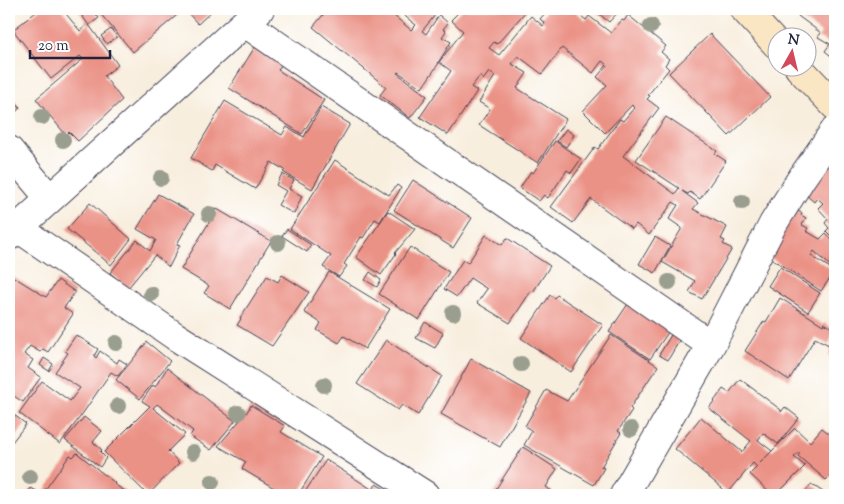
<svg xmlns="http://www.w3.org/2000/svg" width="844" height="504" font-family="'Sorts Mill Goudy',serif">
<style>
.building{fill:#eb9286}
.lines{fill:none;stroke-linecap:round;stroke-linejoin:round}
.street-casing{stroke:#424153;stroke-width:30}
.secondary-casing{stroke:#424153;stroke-width:30}
.street{stroke:#fff;stroke-width:28}
.secondary{stroke:#fbe6c4;stroke-width:28}
.tree{fill:#9a9e8f}
</style>
<rect width="100%" height="100%" fill="#fff"/>
<filter id="ink" filterUnits="userSpaceOnUse"><feTurbulence type="fractalNoise" baseFrequency=".02" numOctaves="2"/><feDisplacementMap in="SourceGraphic" scale="10" xChannelSelector="R" yChannelSelector="G"/><feConvolveMatrix kernelMatrix="1 2 1 2 8 2 1 2 1" color-interpolation-filters="sRGB"/></filter>
<filter id="wash" filterUnits="userSpaceOnUse"><feTurbulence type="fractalNoise" baseFrequency=".0096" numOctaves="4" result="noise"/><feDisplacementMap in="SourceGraphic" scale="20" xChannelSelector="R" yChannelSelector="G"/><feGaussianBlur stdDeviation="1.12" result="paint"/><feColorMatrix in="noise" values="0 0 0 0 0 0 0 0 0 0 0 0 0 0 0 0 0 1.4 0 .05"/><feComposite in="paint" operator="in"/></filter>
<g filter="url(#wash)">
<rect width="100%" height="100%" fill="#f8eede"/>
<g id="blocks">
<path class="building" d="M40 9H62L80 31 88 24 77 9H94L92 10 99 18 89 25 118 65 104 76 122 100 78 141 69 132 66 135 36 99 83 59 80 56 51 79 13 30Z
M100 9H180L182 11 133 52 98 11Z
M184 9H214L198 24Z
M328 9H386L411 30 416 25 396 9H430L436 14 422 31 426 34 439 15 448 23 443 29 446 31 442 37 451 42 438 63H439L422 88 398 72 397 73 427 96 410 118 380 95 386 87 313 27Z
M462 9H528L497 44 494 42 489 48 499 55 531 16 543 26 545 23 540 19 546 12 544 10 545 9H572L586 20 589 16 611 33 622 20 624 21 628 15 666 46 661 52 669 59 665 65 669 69 648 95 650 96 647 99 659 108 623 156 675 194 679 188 636 160 666 117 717 151 715 154 726 161 700 199 690 192 688 194 682 191 698 203 693 209 727 227 721 239 725 241 723 244 732 249 702 299 689 292 695 281 662 262 682 228 669 219 678 205 673 202 649 235 636 224 632 229 591 199 573 223 551 207 595 147 598 149 620 119 623 121 634 108 632 105 605 133 583 111 607 85 597 77 607 65 602 61 593 73 562 48 542 74 518 56 512 64 527 73 517 88 566 119 538 163 479 125 490 109 479 102 495 76 489 72 483 80 480 76 471 87 477 91 448 135 420 117 451 71 439 62 463 31 451 20Z
M593 9H621L609 22Z
M803 9H835V59L825 51 830 44 818 37 821 33 798 16Z
M111 29 117 37 107 44 101 36Z
M710 34 770 97 729 136 669 73Z
M255 47 282 64 278 70 324 100 302 134 229 88Z
M14 100 20 108 9 118V105Z
M225 101 282 135 287 127 304 137 321 107 350 124 312 189 283 172 285 170 271 162 255 189 215 165 212 171 191 158Z
M566 129 574 135 566 147 557 141Z
M555 141 581 159 571 173 567 170 548 198 544 195 539 201 520 188 531 171 533 173Z
M835 152V232L831 236 826 231 829 228 825 223 828 219 818 208 823 203 817 198 814 202 798 188Z
M335 160 389 195 397 185 401 188 380 222 375 219 363 238 361 237 344 264 347 266 339 277 323 267 331 256 290 229Z
M282 174 294 180 289 189 302 196 294 214 278 205 286 191 276 185Z
M413 180 472 218 453 248 394 210Z
M158 194 194 214 177 244 180 245 169 267 155 255 128 288 110 273 137 240 150 251 156 240 137 229Z
M90 203 131 239 111 265 67 229Z
M217 209 271 241 230 309 204 293 209 286 181 269Z
M796 210 802 213 801 215 806 218 802 225 808 228 806 231 820 239 826 233 832 240 835 237V270L814 251 811 256 835 271 821 291 769 257Z
M388 211 415 229 395 253 396 254 381 275 356 257Z
M287 229 311 245 307 252 282 236Z
M486 235 502 245 507 238 550 266 533 292 531 291 510 323 477 303 487 289 470 278 457 297 444 289 463 260 468 263Z
M655 237 670 246 655 273 639 264Z
M410 247 449 272 419 320 379 294Z
M780 267 820 293 808 312 768 286Z
M329 272 390 309 365 349 344 336 339 343 317 330 321 323 304 312Z
M370 272 381 280 377 287 365 280Z
M9 274 46 297 58 280 75 292 64 308 73 314 48 352 43 349 40 352 30 346 24 354 33 360 28 368 41 377 23 402 9 393Z
M282 275 309 292 272 346 237 325 241 319 240 318 267 276 278 282Z
M550 295 554 298 557 295 603 325 571 372 521 338Z
M780 298 823 325 824 323 834 329 829 345 815 338 789 380 745 351 764 321 766 322Z
M630 301 671 328 650 359 609 332Z
M425 322 443 333 435 348 416 338Z
M686 329 668 360 659 355 674 330Z
M835 333V360L829 355Z
M76 335 98 349 94 356 96 358 100 351 117 363 119 359 127 364 118 376 111 372 83 413 60 444 19 413 42 381 70 401 80 388 55 372 68 353 65 351Z
M611 335 658 366 630 408 632 410 618 431 621 433 601 467 604 468 594 485 524 445 532 431 525 426 546 390 567 401Z
M386 340 442 376 418 415 402 405 398 410 357 384Z
M147 342 170 361 140 399 116 380Z
M44 358 53 364 49 371 40 365Z
M471 359 531 393 500 447 441 414Z
M167 368 235 421 211 450 190 436 193 431 157 404 153 408 185 434 168 451 179 463 148 495 104 452 150 406 142 401 153 385 155 387Z
M740 379 781 410V412L785 407 799 418 778 444 763 433 758 440 772 451 760 463 795 428 810 442 822 428 835 438V471L830 477H829L826 480 798 456 800 453 799 452 794 457 805 466 776 495H772L750 474 757 467 753 463 728 493 675 449 701 417 742 452 751 441 709 408 723 389 729 393Z
M251 405 285 426 281 432 322 457 298 495H286L242 469 246 462 218 446 247 412Z
M9 411 26 424 9 446Z
M84 417 102 431 93 442 102 450 100 452 106 458 100 467 65 440Z
M523 447 557 469 546 487 553 492 551 495H492Z
M77 453 115 483 114 484 131 495H26L31 488 42 494 70 455 73 457Z
M326 460 373 490 376 484 395 495H379L372 491 369 495H303Z
M811 484 826 494 825 495H803Z"/>
</g>
</g>
<g filter="url(#ink)">
<use href="#blocks" fill-opacity="0" stroke="#424153" stroke-width="1"/>
<g class="lines">
<defs>
<path id="street" d="M245 23 711 345
M9 150 50 199
M18 228 175 336 425 495
M9 236 260 9
M624 495 711 345 773 224 801 179 835 130"/>
<path id="secondary" d="M744 9 776 44
M799 68 835 106"/>
</defs>
<use href="#street" class="street-casing"/>
<use href="#secondary" class="secondary-casing"/>
<use href="#street" class="street"/>
<use href="#secondary" class="secondary"/>
</g>
<g class="tree">
<circle cx="651" cy="26" r="8"/>
<circle cx="42" cy="117" r="8"/>
<circle cx="63" cy="140" r="8"/>
<circle cx="161" cy="178" r="8"/>
<circle cx="742" cy="202" r="8"/>
<circle cx="209" cy="214" r="8"/>
<circle cx="278" cy="243" r="8"/>
<circle cx="669" cy="282" r="8"/>
<circle cx="151" cy="294" r="8"/>
<circle cx="453" cy="313" r="8"/>
<circle cx="116" cy="343" r="8"/>
<circle cx="521" cy="364" r="8"/>
<circle cx="324" cy="385" r="8"/>
<circle cx="118" cy="406" r="8"/>
<circle cx="238" cy="413" r="8"/>
<circle cx="631" cy="429" r="8"/>
<circle cx="193" cy="452" r="8"/>
<circle cx="30" cy="477" r="8"/>
<circle cx="212" cy="482" r="8"/>
</g>
</g>
<rect width="844" height="504" fill="none" stroke="#fff" stroke-width="30"/>
<g transform="translate(792 52) rotate(8)"><circle r="24" fill="#ffffff" stroke="#a7a7b1"/>
<path d="M0-4L9 19L0 12L-9 19Z" fill="#d1495b"/>
<text y="-8" font-size="14" font-weight="bold" text-anchor="middle" fill="#22223b">N</text>
</g>
<path d="M30 50v8h80v-8" fill="none" stroke="#22223b" stroke-width="2.5"/>
<text x="38" y="50" font-size="15" fill="#22223b" stroke="#ffffff" stroke-width="4" paint-order="stroke">20 m</text>
</svg>
